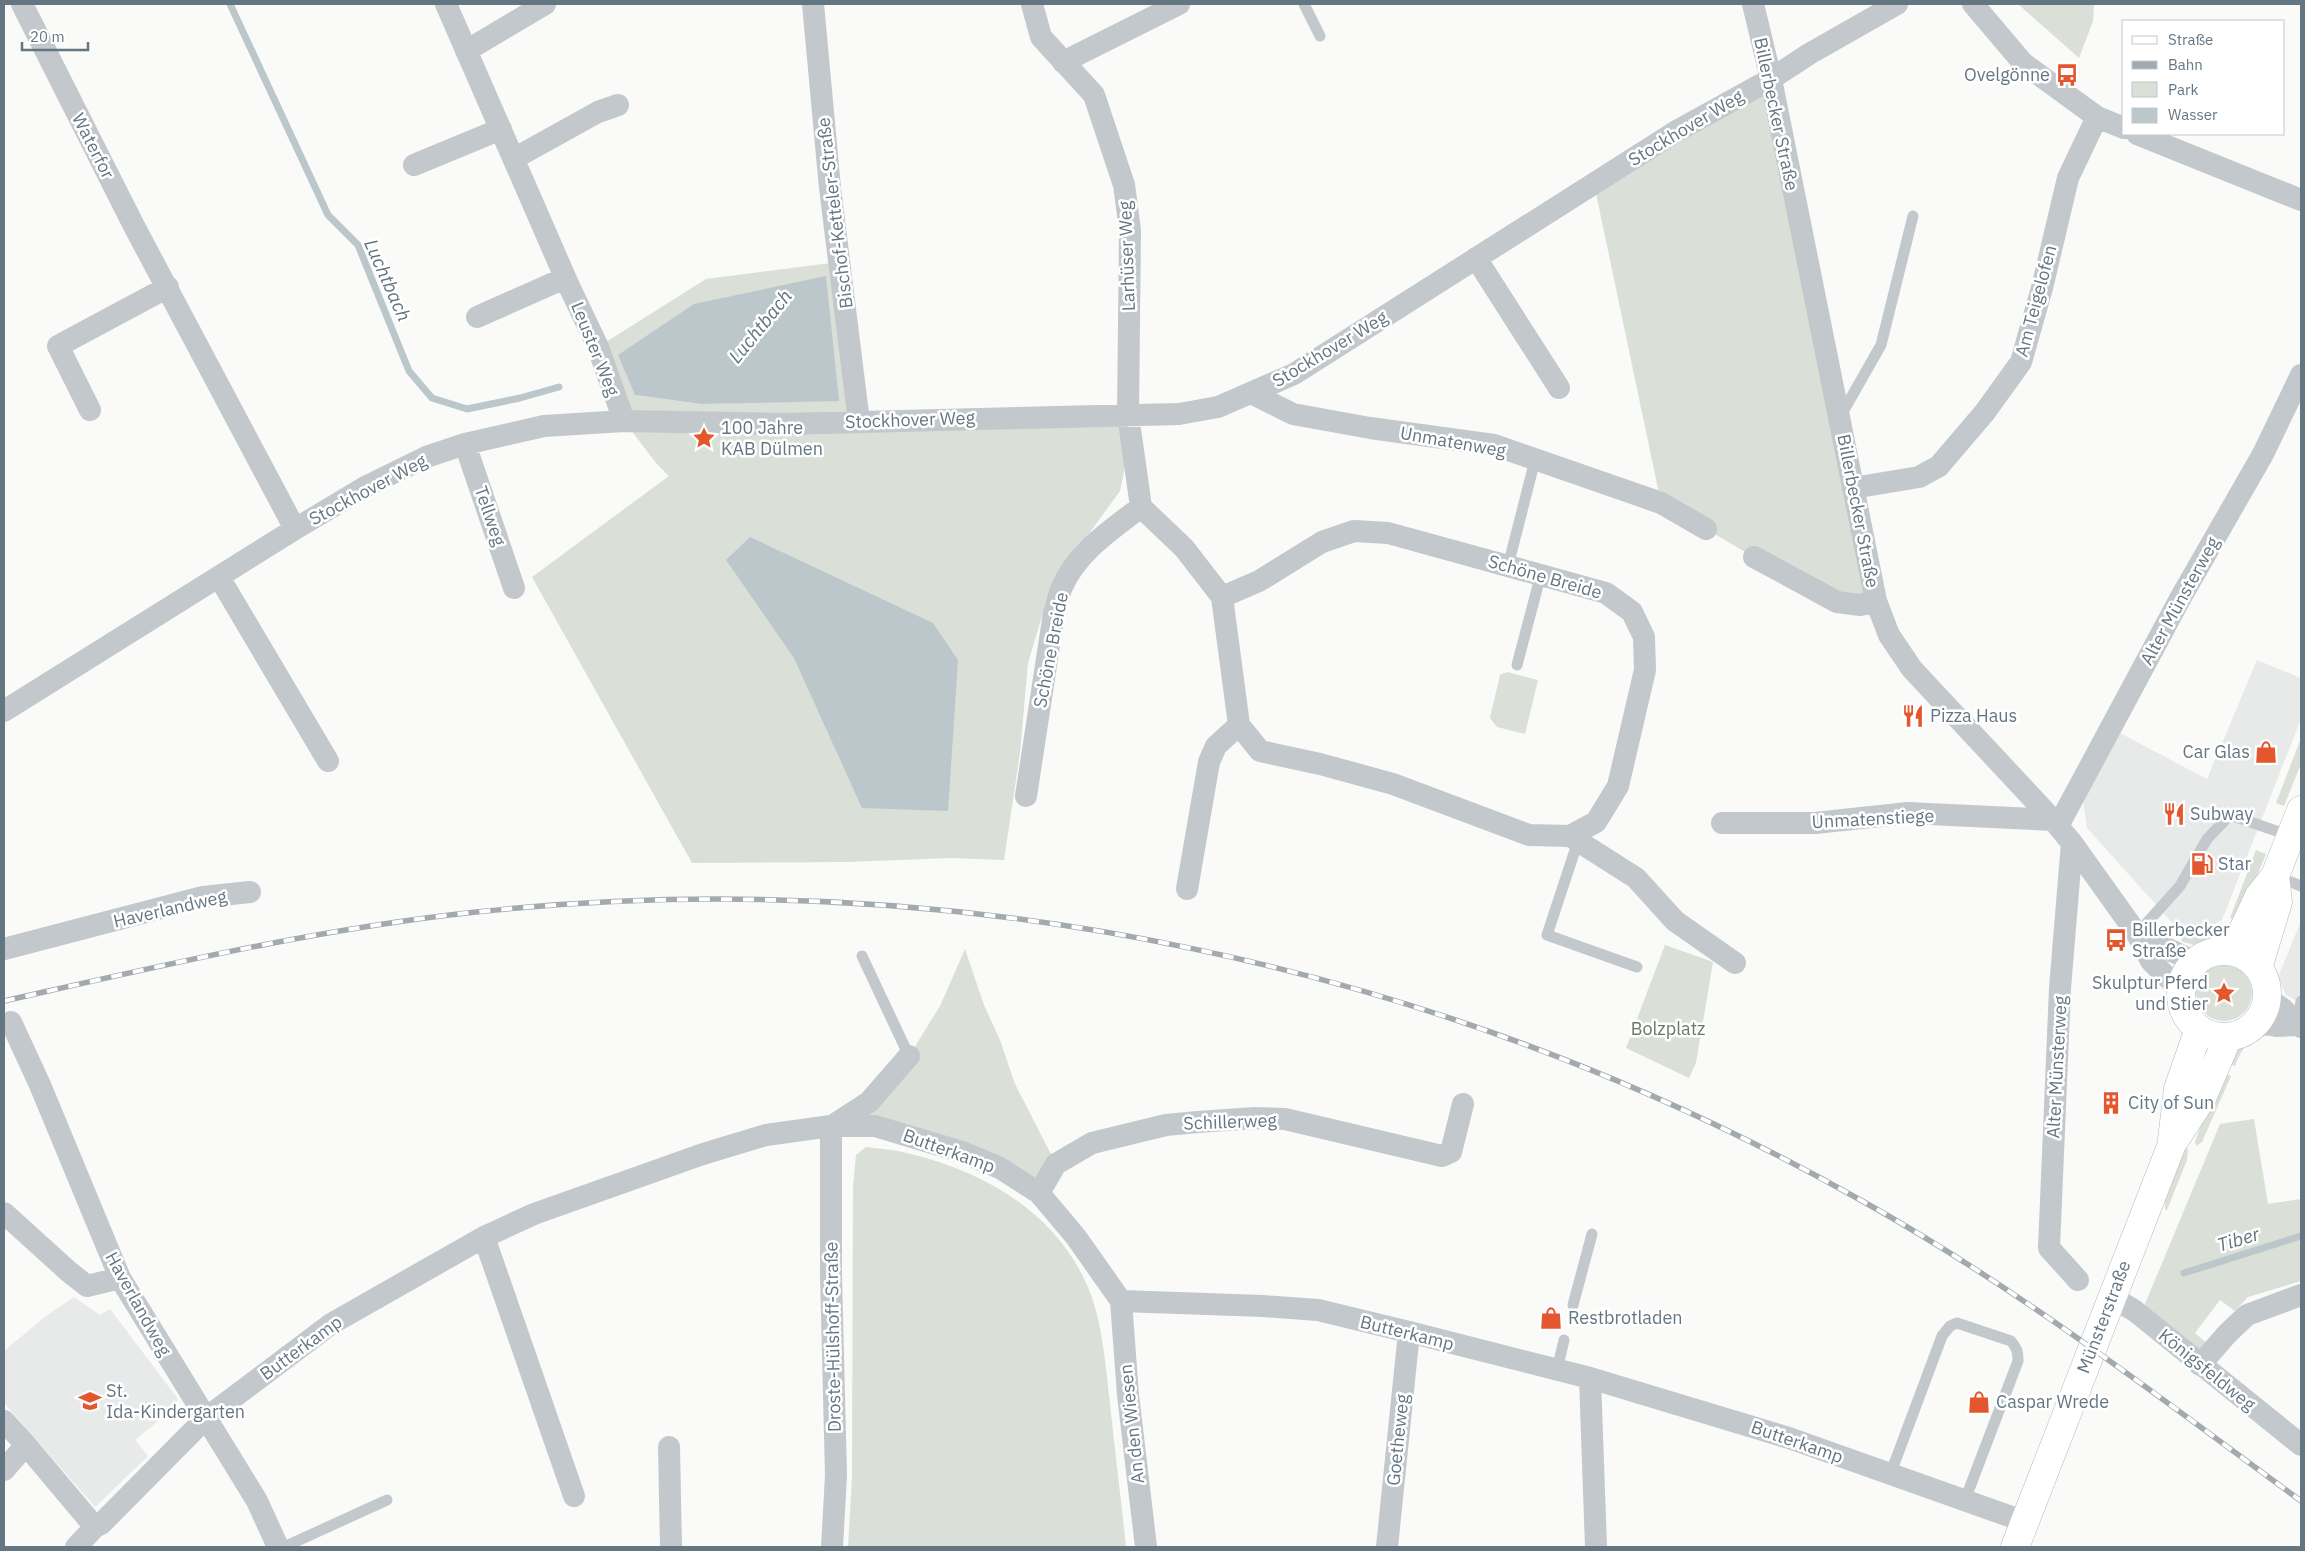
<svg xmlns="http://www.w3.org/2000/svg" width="2305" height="1551" font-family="'IBM Plex Sans',sans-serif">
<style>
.built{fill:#e8e9e9}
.green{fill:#dadfd7;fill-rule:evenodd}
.water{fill:#bbc7cb}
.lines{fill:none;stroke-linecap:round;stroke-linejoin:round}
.stream{stroke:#bbc7cb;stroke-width:7}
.secondary-casing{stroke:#b3babf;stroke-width:29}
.service{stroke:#c3c8cc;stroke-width:11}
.minor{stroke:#c3c8cc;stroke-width:22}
.secondary{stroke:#fff;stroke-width:28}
.rail-casing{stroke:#a2aab0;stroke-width:5.5}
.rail{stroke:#fff;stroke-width:4;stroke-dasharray:11;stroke-linecap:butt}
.labels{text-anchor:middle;stroke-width:5;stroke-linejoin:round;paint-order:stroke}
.poi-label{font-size:18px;fill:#657683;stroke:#fff;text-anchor:start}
.street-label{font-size:18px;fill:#657683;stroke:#fff}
.park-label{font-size:18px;fill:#687a64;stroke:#fff}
.water-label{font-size:19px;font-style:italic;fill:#60757c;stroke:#fff}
</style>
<rect width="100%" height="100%" fill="#fafaf8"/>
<path class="built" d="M2257 660 2301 678V719L2222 920 2208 928 2195 931 2184 930 2176 927 2087 828 2083 801 2118 732 2207 779Z
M2301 921V1003L2286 995 2278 977Z
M74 1297 100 1315 110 1309 178 1399 175 1407 135 1440 148 1456 95 1507 4 1403V1351L46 1316Z"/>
<path class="green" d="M2018 4H2094L2093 21 2079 58Z
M1771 79 1876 601 1860 605 1754 557 1661 503 1594 184Z
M839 262 859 421 1128 415V453L1120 491 1051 586 1028 663 1020 753 1004 860 951 858 846 862 692 863 532 577 669 476 656 463 624 421 598 347 706 279ZM635 395 838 400 701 404Z
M1507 672 1538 680 1525 734 1497 727 1490 718 1500 675Z
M2301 738V764L2284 806 2276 803Z
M2256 850 2266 854 2239 921 2230 918Z
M2225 927 2233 930C2213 949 2207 950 2181 941L2183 936H2204Z
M1665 945 1713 962 1696 1063 1689 1078 1626 1048Z
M965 949 984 1005 1000 1040 1015 1084 1056 1164 1039 1193 1000 1168 831 1126 909 1056 940 1006Z
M2196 993a28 28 0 1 1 56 0a28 28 0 1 1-56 0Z
M2263 1033 2269 1036C2249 1037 2242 1048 2235 1066L2224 1062C2235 1047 2243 1037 2263 1033Z
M2220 1072 2231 1076 2202 1142 2196 1146 2195 1142Z
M2254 1119 2268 1204 2301 1199V1281L2248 1297 2235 1311 2220 1300 2195 1333 2209 1345 2196 1352 2147 1312 2145 1304 2220 1124Z
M866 1147C881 1149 897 1150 911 1154 989 1173 1062 1217 1091 1295 1103 1328 1106 1369 1110 1404 1115 1452 1121 1499 1126 1547H848L852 1478 853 1187 856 1155Z
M2185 1148 2188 1149 2187 1160 2167 1210 2165 1209V1201Z"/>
<path class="water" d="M826 276 839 401 701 404 635 395 618 355 694 304Z
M750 537 933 623 958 660 948 811 862 808 794 658 726 560Z"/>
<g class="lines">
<path class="stream" d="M230 4 328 215 358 245 409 371 432 398 467 409 520 398 559 387
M2184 1273 2301 1236"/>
<defs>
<path id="secondary" d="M2229 951 2244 928 2259 896 2275 876 2301 810
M2181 994a43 43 0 1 1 86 0a43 43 0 1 1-86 0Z
M2258 968 2278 902 2275 876
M2172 1140 2178 1089 2199 1029
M2015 1547 2172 1144 2202 1098 2228 1037"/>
</defs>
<use href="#secondary" class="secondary-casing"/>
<path class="service" d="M1304 4 1320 36
M1840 417 1881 345 1913 216
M1508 566 1535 460
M1517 665 1541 574
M1578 841 1547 935 1637 967
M2275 876 2301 886
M2137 934 2180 886 2207 839 2230 815 2291 836
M862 956 909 1056
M2298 1024 2301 1001
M1573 1305 1592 1234
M1557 1370 1564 1340
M1890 1475 1942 1336 1950 1326 1957 1323 2011 1341C2017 1348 2018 1352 2018 1361L1965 1500
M284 1547 387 1500"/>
<path class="minor" d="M22 4 134 226 295 529
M446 4 568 284 598 347 624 421
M813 4 830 188 859 422
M1032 4 1041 37 1094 95 1124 185 1130 230 1128 415 1141 507 1184 548 1222 597 1239 725 1260 751 1320 764 1393 784 1529 835 1570 836 1596 822 1618 786 1645 670 1644 637 1632 612 1606 593 1388 533 1354 531 1322 542 1259 581 1222 597
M1753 4 1771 79 1876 601 1889 635 1912 669 2053 820 2072 843 2137 934 2151 961 2181 991
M1973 4 2023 63 2097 117 2124 128
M466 51 545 4
M1063 62 1179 4
M2137 134 2301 200
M515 158 598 112 618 105
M414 165 501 129
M1476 258 1559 388
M477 317 565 278
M1251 393 1293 414 1370 428 1494 445 1661 503 1706 529
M90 410 58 346 168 287
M465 444 514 588
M1853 488 1919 477 1939 466 1985 412 2021 362 2042 288 2068 178 2097 117
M1754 557 1837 602 1860 605 1876 601
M219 577 328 761
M4 711 295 529 367 486 426 457 465 444 544 426 624 421 784 424 1179 414 1218 407 1294 374 1675 132 1771 79 1809 54 1897 4
M1026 796 1054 613C1057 605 1058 595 1062 587 1077 552 1112 529 1141 507
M1722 823H1815L1908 813 2053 820
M2058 826 2181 597 2263 454 2301 375
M1570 836 1636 878 1675 921 1735 963
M2072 843 2060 988 2049 1248 2078 1280
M1187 889 1209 762 1216 746 1239 725
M2137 934 2195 962
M4 949 203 897 250 892
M2267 998 2283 1009 2301 1027
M11 1022 40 1085 120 1278 257 1501 278 1547
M2257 1022 2276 1026 2298 1025
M831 1126V1275L836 1475 832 1547
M832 1126 869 1102 909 1056
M1039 1193 1056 1164 1092 1143 1166 1125 1198 1122 1255 1118 1285 1119 1442 1156 1451 1152 1463 1104
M4 1213 68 1271 87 1286 120 1278
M484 1237 574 1496
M2112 1297 2135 1311 2301 1445
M1121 1301 1263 1306 1318 1310 1409 1332 1590 1378 1789 1438 2026 1522
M2200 1365 2227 1334 2247 1315 2301 1295
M1590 1378 1596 1547
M4 1421 26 1445
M669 1447 671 1547
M4 1470 26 1445 95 1527
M76 1547 95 1527 101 1524 206 1418 331 1324 484 1237 534 1214 703 1154 766 1135 831 1126H875L962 1152 1000 1168 1039 1193 1076 1237 1121 1301 1128 1395 1146 1547
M1387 1547 1409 1332"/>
<use href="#secondary" class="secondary"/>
<defs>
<path id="rail" d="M4 1001C160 966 316 929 476 912 957 861 1443 964 1864 1202 2018 1288 2159 1397 2301 1501"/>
</defs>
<use href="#rail" class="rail-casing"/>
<use href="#rail" class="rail"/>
</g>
<defs>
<symbol id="bus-bare" viewBox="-9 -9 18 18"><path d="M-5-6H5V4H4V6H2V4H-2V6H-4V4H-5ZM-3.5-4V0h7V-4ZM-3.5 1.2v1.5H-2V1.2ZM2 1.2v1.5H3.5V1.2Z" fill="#e4572e" stroke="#fff" stroke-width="2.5" paint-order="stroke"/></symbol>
<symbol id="sight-bare" viewBox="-9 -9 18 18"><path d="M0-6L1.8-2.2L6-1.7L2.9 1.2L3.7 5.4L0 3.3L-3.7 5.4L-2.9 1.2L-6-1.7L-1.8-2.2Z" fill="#e4572e" stroke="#fff" stroke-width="2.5" paint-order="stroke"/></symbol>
<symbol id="restaurant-bare" viewBox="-9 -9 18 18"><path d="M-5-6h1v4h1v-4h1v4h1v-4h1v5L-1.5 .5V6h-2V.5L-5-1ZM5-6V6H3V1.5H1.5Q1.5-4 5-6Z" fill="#e4572e" stroke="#fff" stroke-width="2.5" paint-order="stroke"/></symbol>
<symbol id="shop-bare" viewBox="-9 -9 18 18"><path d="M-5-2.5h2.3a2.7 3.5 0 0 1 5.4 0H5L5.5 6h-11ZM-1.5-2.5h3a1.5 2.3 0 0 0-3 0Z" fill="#e4572e" stroke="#fff" stroke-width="2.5" paint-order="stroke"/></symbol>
<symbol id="fuel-bare" viewBox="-9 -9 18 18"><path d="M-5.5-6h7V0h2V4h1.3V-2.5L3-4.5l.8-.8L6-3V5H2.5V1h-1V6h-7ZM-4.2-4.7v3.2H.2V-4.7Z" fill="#e4572e" stroke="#fff" stroke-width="2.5" paint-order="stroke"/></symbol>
<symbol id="building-bare" viewBox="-9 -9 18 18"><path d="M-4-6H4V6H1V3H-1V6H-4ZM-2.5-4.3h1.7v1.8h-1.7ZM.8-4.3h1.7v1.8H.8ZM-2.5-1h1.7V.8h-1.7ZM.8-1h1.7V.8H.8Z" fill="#e4572e" stroke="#fff" stroke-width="2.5" paint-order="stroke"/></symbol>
<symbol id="school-bare" viewBox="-9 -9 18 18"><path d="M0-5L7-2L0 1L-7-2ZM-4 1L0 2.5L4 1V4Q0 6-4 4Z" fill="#e4572e" stroke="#fff" stroke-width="2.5" paint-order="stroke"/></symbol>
</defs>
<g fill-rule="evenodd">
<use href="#bus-bare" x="2051" y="59" width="32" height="32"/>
<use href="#sight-bare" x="688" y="422" width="32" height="32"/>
<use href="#restaurant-bare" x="1897" y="700" width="32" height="32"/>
<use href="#shop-bare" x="2250" y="736" width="32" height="32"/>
<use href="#restaurant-bare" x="2158" y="798" width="32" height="32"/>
<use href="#fuel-bare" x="2186" y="848" width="32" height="32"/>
<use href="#bus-bare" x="2100" y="924" width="32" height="32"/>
<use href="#sight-bare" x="2208" y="977" width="32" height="32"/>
<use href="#building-bare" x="2095" y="1087" width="32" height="32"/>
<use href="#shop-bare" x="1535" y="1302" width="32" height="32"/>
<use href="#school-bare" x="74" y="1385" width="32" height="32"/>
<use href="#shop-bare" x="1963" y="1386" width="32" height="32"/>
</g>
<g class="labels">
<g class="poi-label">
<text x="2050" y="81" text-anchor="end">Ovelgönne</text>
<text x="721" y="434">100 Jahre<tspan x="721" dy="21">KAB Dülmen</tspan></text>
<text x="1930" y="722">Pizza Haus</text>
<text x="2250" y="758" text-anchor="end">Car Glas</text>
<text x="2190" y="820">Subway</text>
<text x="2218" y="870">Star</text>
<text x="2132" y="936">Billerbecker<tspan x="2132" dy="21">Straße</tspan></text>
<text x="2208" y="989" text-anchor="end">Skulptur Pferd<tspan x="2208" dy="21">und Stier</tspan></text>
<text x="2128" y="1109">City of Sun</text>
<text x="1568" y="1324">Restbrotladen</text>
<text x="106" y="1397">St.<tspan x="106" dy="21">Ida-Kindergarten</tspan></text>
<text x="1996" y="1408">Caspar Wrede</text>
</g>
<g class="street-label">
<text transform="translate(1776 114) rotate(78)" y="6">Billerbecker Straße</text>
<text transform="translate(1686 128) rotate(-31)" y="6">Stockhover Weg</text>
<text transform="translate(93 146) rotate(63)" y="6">Waterfor</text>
<text transform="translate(835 213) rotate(-97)" y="6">Bischof-Ketteler-Straße</text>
<text transform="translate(1127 256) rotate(-92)" y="6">Larhüser Weg</text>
<text transform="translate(2036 301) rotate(-75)" y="6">Am Teigelofen</text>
<text transform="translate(595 349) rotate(68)" y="6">Leuster Weg</text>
<text transform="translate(1330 349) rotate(-31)" y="6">Stockhover Weg</text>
<text transform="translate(910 420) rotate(-2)" y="6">Stockhover Weg</text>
<text transform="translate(1453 442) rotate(10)" y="6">Unmatenweg</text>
<text transform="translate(368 490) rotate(-28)" y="6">Stockhover Weg</text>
<text transform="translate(1858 511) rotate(79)" y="6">Billerbecker Straße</text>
<text transform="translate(490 516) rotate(71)" y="6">Tellweg</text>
<text transform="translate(1545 577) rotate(16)" y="6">Schöne Breide</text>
<text transform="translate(2180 601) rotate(-61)" y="6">Alter Münsterweg</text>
<text transform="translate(1051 650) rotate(-79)" y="6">Schöne Breide</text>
<text transform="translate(1873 819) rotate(-3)" y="6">Unmatenstiege</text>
<text transform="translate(170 909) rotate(-13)" y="6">Haverlandweg</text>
<text transform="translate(2057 1067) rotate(-87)" y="6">Alter Münsterweg</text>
<text transform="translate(1230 1122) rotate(-2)" y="6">Schillerweg</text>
<text transform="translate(949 1151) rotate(20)" y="6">Butterkamp</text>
<text transform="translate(138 1304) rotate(61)" y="6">Haverlandweg</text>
<text transform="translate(2104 1317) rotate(-69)" y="6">Münsterstraße</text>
<text transform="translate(1407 1333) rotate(14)" y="6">Butterkamp</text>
<text transform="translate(833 1337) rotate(-91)" y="6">Droste-Hülshoff-Straße</text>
<text transform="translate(301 1348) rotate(-36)" y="6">Butterkamp</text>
<text transform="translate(2207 1370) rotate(39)" y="6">Königsfeldweg</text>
<text transform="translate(1132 1424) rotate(-96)" y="6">An den Wiesen</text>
<text transform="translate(1398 1440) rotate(-84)" y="6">Goetheweg</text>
<text transform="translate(1797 1442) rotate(19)" y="6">Butterkamp</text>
</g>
<g class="park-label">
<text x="1668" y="1035">Bolzplatz</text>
</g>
<g class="water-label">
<text transform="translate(388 280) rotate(66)" y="7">Luchtbach</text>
<text transform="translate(760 326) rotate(-51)" y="7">Luchtbach</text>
<text transform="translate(2238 1239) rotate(-17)" y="7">Tiber</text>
</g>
</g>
<rect width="2305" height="1551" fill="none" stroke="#657683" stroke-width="10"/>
<rect x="2122" y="20" width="162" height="115" fill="#ffffff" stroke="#c1c8cd"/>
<rect x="2132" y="36" width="25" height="8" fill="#ffffff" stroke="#c1c8cd"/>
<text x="2168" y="45" font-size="15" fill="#657683">Straße</text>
<rect x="2132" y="61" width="25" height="8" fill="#a2aab0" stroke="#c1c8cd"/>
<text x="2168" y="70" font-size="15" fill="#657683">Bahn</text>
<rect x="2132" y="82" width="25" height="15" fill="#dadfd7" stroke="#c1c8cd"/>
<text x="2168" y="95" font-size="15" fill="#657683">Park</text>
<rect x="2132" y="108" width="25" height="15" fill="#bbc7cb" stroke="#c1c8cd"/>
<text x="2168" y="120" font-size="15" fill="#657683">Wasser</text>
<path d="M22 42v8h66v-8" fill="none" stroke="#657683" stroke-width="2.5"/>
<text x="30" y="42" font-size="15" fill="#657683" stroke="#ffffff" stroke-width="4" paint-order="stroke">20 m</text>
</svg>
